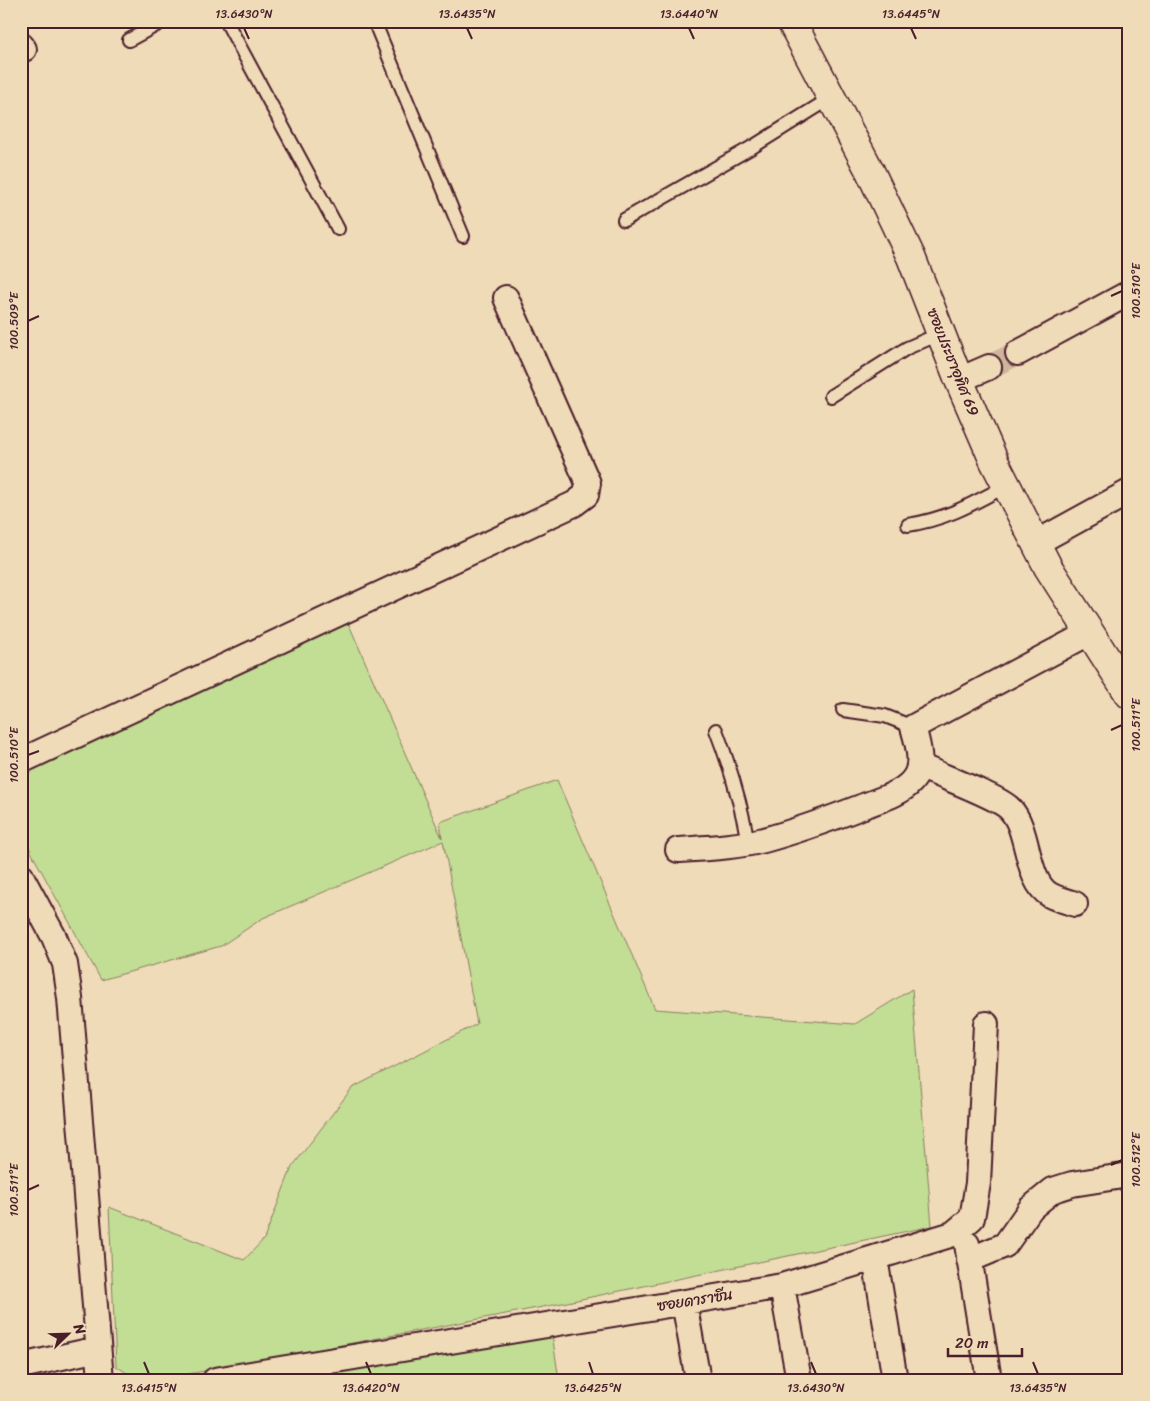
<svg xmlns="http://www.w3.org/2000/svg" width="1150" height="1401" font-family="Sriracha,'Playpen Sans Thai',sans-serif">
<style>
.green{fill:#c2dd94;stroke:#867e60}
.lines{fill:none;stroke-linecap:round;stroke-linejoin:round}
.street-tunnel{stroke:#cfb59d;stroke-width:24;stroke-dasharray:24 12;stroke-linecap:butt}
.lane-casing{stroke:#4a1f2b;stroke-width:16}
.street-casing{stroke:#4a1f2b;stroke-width:28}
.secondary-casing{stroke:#4a1f2b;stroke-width:31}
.lane{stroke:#f0dbb9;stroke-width:12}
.street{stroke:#f0dbb9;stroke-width:24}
.secondary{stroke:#f0dbb9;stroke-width:28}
.ticks{fill:none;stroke:#4a1f2b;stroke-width:2}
.labels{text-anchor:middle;stroke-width:4;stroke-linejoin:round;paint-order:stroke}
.street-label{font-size:15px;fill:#4a1f2b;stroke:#f0dbb9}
.neatline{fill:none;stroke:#4a1f2b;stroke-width:2}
.ticks-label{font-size:12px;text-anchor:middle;fill:#4a1f2b}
</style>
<rect width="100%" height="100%" fill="#f0dbb9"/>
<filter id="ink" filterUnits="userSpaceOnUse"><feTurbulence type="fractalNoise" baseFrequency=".02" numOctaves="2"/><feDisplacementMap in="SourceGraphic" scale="10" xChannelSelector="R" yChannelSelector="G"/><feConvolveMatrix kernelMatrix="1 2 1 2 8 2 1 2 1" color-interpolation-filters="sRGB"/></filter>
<g filter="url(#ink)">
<path class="green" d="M347 620 442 838 440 822 557 780 655 1009 855 1024 912 989 932 1226 548 1306 157 1380H138L116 1366 109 1207 244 1260 264 1239 292 1167 352 1088 477 1024 443 841 263 918 221 946 101 980 31 852 21 827V771Z
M552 1334 559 1380H296Z"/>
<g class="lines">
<path class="street-tunnel" d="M989 367 1018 353"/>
<defs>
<path id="lane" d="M226 21 338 229
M374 21 463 236
M129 40 164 21
M624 220 754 146 831 98
M831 396 907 348 942 333
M908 525C947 519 972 504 1006 486
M843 710 885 716 913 727
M716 730C731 769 741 802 748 843"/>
<path id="street" d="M21 45 24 49
M1018 353 1129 293
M959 380 989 367
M1036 543 1129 492
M21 761 574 504 586 495 588 483 506 298
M920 766C938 775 999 797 1010 809 1030 829 1025 881 1050 895 1057 899 1067 901 1075 904
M678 850C707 848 736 847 764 840 797 831 830 819 861 807 878 800 900 795 912 781 925 767 918 744 913 727L1089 633
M21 876 54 937 65 964 70 998 101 1380
M967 1244 989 1380
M875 1258 895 1380
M969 1260 1005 1245 1031 1208 1053 1190 1072 1184 1129 1175
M782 1286 799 1380
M684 1302 698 1380
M21 1366 98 1349
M215 1380 782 1286 953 1234 972 1218 978 1183 986 1024"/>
<path id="secondary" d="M791 21 870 171 911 257 959 380 994 461 1048 567 1129 694"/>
</defs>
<use href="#lane" class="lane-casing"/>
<use href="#street" class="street-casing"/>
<use href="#secondary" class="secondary-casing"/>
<use href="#lane" class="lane"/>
<use href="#street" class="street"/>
<use href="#secondary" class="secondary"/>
</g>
</g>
<path class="ticks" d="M244 28 249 39M467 28 472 39M689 28 694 39M911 28 916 39M1111 296 1122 291M28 321 39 316M1111 730 1122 725M28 755 39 751M1111 1165 1122 1160M28 1190 39 1185M144 1362 149 1374M366 1362 371 1374M589 1362 593 1374M811 1362 816 1374M1033 1362 1038 1374"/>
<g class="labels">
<g class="street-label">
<text transform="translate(953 362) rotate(68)" y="5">ซอยประชาอุทิศ 69</text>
<text transform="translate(695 1300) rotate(-9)" y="5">ซอยดาราซีน</text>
</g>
</g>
<rect width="1150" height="1401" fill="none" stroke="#f0dbb9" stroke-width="55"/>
<g transform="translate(68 1334) rotate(67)" stroke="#f0dbb9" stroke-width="4" paint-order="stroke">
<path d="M0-4L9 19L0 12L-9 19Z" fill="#4a1f2b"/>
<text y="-8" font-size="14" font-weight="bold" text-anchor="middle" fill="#4a1f2b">N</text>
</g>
<path d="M948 1348v8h74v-8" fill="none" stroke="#4a1f2b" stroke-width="2.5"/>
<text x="955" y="1348" font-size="15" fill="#4a1f2b" stroke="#f0dbb9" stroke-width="4" paint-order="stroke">20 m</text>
<rect x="28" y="28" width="1094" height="1346" class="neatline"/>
<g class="ticks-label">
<text x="244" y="18">13.6430°N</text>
<text x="467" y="18">13.6435°N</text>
<text x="689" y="18">13.6440°N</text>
<text x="911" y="18">13.6445°N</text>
<text transform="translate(1136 291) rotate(-90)" y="4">100.510°E</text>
<text transform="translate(14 321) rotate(-90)" y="4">100.509°E</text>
<text transform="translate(1136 725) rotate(-90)" y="4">100.511°E</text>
<text transform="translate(14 755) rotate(-90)" y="4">100.510°E</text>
<text transform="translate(1136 1160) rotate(-90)" y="4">100.512°E</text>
<text transform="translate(14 1190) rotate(-90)" y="4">100.511°E</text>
<text x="149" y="1392">13.6415°N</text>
<text x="371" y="1392">13.6420°N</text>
<text x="593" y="1392">13.6425°N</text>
<text x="816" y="1392">13.6430°N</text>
<text x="1038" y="1392">13.6435°N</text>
</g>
</svg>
